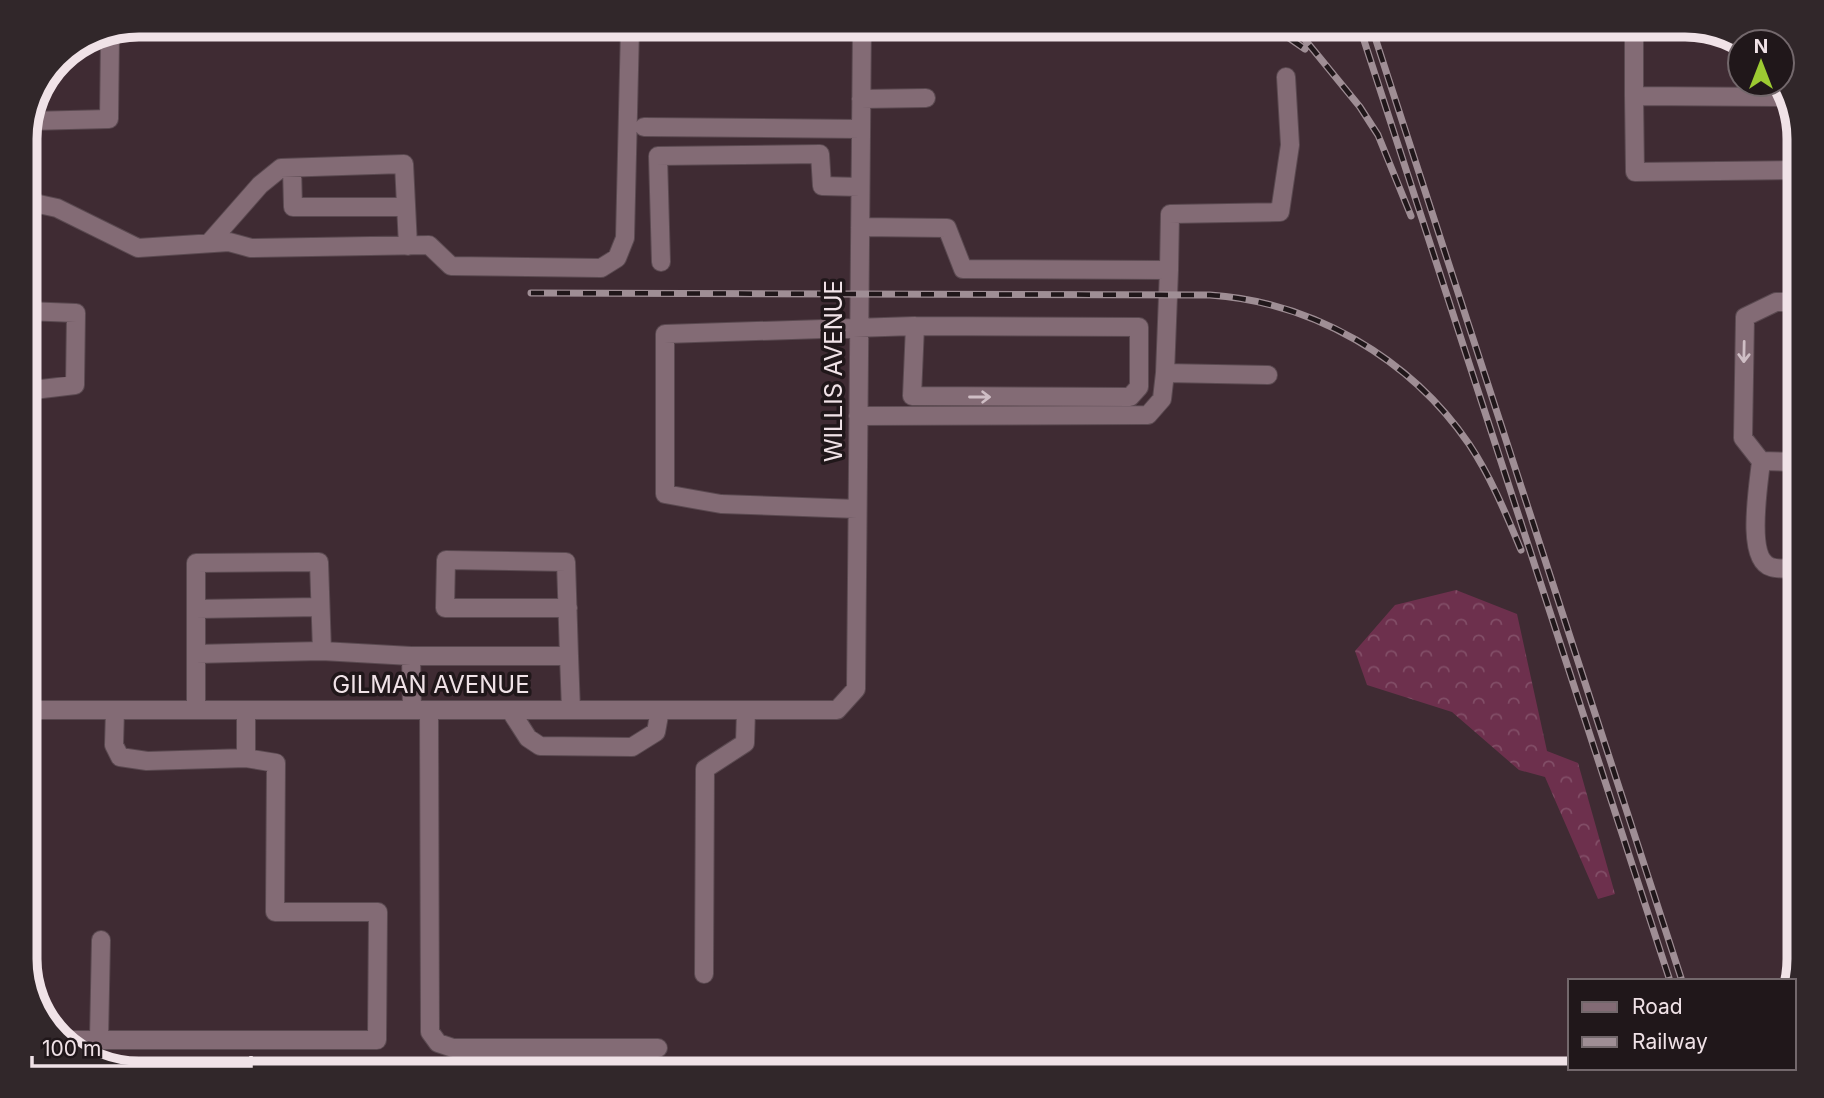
<svg xmlns="http://www.w3.org/2000/svg" width="1824" height="1098" font-family="Inter,sans-serif">
<style>
.forest{fill:url(#forest-crowns)}
.lines{fill:none;stroke-linecap:round;stroke-linejoin:round}
.minor-casing{stroke:#5a4950;stroke-width:20}
.minor{stroke:#836b75;stroke-width:18}
.rail-casing{stroke:#9f8e95;stroke-width:7}
.rail{stroke:#20171a;stroke-width:4.5;stroke-dasharray:13;stroke-linecap:butt}
.oneway{stroke:#cfbec5}
.labels{text-anchor:middle;stroke-width:7;stroke-linejoin:round;paint-order:stroke}
.street-label{font-size:24px;fill:#f0e2e7;stroke:#20171a}
.rim{fill:none;stroke:#f0e2e7;stroke-width:9}
</style>
<defs>
<pattern id="forest-crowns" width="20" height="18" patternUnits="userSpaceOnUse" patternTransform="scale(1.75)"><rect width="20" height="18" fill="#6d304d"/><path d="M2 6a3 3 0 1 1 6 0M12 15a3 3 0 1 1 6 0" fill="none" stroke="#824e67"/></pattern>
</defs>
<rect width="100%" height="100%" fill="#3f2b33"/>
<path class="forest" d="M1456 590 1517 614 1547 751 1578 763 1615 894 1598 899 1545 777 1519 770 1452 712 1367 685 1355 651 1395 605Z"/>
<g class="lines">
<defs>
<path id="minor" d="M1634 25V96L1788 97
M1634 96 1635 172 1799 170
M861 99 926 98
M30 121 109 119 110 37
M644 127 861 129
M292 168 293 207H406
M25 201 57 208 138 248 229 242 251 248 429 245 451 266 601 268 617 258 625 238 630 28
M860 227 947 228 963 269 1169 270 1170 214 1280 212 1290 145 1286 77
M209 243 260 185 281 168 404 164 408 246
M661 262 658 156 820 154 822 186 860 187
M1169 270 1165 373 1268 375
M1799 302H1776L1745 317 1743 438 1761 461 1799 462
M25 311 76 313 75 385 25 391
M858 416 1148 415 1162 399 1165 373
M1761 461C1759 484 1745 559 1771 567 1779 570 1791 568 1799 568
M857 509 721 504 665 494V334L915 326 1139 327V387L1130 397 912 396 915 326
M568 608H445L446 560 566 562 569 656
M196 609 320 607
M322 651 411 656 412 710
M196 654 322 651 319 562 196 563V710
M411 656H569L571 710
M25 710H837L856 689 862 25
M115 710 114 745 120 757 147 761 246 758V710
M429 710 430 1032 438 1043 453 1048H658
M510 710 528 738 540 746 632 747 656 732 660 710
M704 974 705 769 745 743 746 710
M99 1039 101 940
M63 1040H377L378 912H275L276 763 246 758"/>
</defs>
<use href="#minor" class="minor-casing"/>
<use href="#minor" class="minor"/>
<defs>
<path id="rail" d="M1270 25 1305 49
M1293 25 1360 107 1378 135 1411 216
M1359 25 1670 981
M1371 25 1682 981
M531 293 1210 295C1313 302 1410 358 1469 444 1491 477 1506 514 1521 550
M1699 1068V1070"/>
</defs>
<use href="#rail" class="rail-casing"/>
<use href="#rail" class="rail"/>
</g>
<defs><path id="oneway-shaft" d="M-6 0H5M1.5-3L5.5 0L1.5 3" fill="none" stroke-width="1.6" stroke-linecap="round" stroke-linejoin="round" transform="scale(1.75)"/></defs>
<g class="oneway">
<use href="#oneway-shaft" transform="translate(1744 352) rotate(91)"/>
<use href="#oneway-shaft" transform="translate(980 397)"/>
</g>
<g class="labels">
<g class="street-label">
<text transform="translate(834 371) rotate(-90)" y="8">WILLIS AVENUE</text>
<text x="431" y="693">GILMAN AVENUE</text>
</g>
</g>
<path d="M0 0H1824V1098H0ZM139 37H1685A102 102 0 0 1 1787 139V959A102 102 0 0 1 1685 1061H139A102 102 0 0 1 37 959V139A102 102 0 0 1 139 37Z" fill="#31272a" fill-rule="evenodd"/>
<path class="rim" d="M139 37H1685A102 102 0 0 1 1787 139V959A102 102 0 0 1 1685 1061H139A102 102 0 0 1 37 959V139A102 102 0 0 1 139 37Z"/>
<rect x="1568" y="979" width="228" height="91" fill="#20171a" stroke="#73686c" stroke-width="2"/>
<rect x="1582" y="1002" width="35" height="10" fill="#836b75" stroke="#73686c" stroke-width="2"/>
<text x="1632" y="1014" font-size="21" fill="#f0e2e7">Road</text>
<rect x="1582" y="1037" width="35" height="10" fill="#9f8e95" stroke="#73686c" stroke-width="2"/>
<text x="1632" y="1049" font-size="21" fill="#f0e2e7">Railway</text>
<g transform="translate(1761 63)"><circle r="33" fill="#20171a" stroke="#73686c" stroke-width="2"/>
<path d="M0-5L12 26L0 18L-12 26Z" fill="#9cca32"/>
<text y="-10" font-size="19" font-weight="bold" text-anchor="middle" fill="#f0e2e7">N</text>
</g>
<path d="M32 1056v10h219v-10" fill="none" stroke="#f0e2e7" stroke-width="3.5"/>
<text x="42" y="1056" font-size="21" fill="#f0e2e7" stroke="#20171a" stroke-width="5" paint-order="stroke">100 m</text>
</svg>
